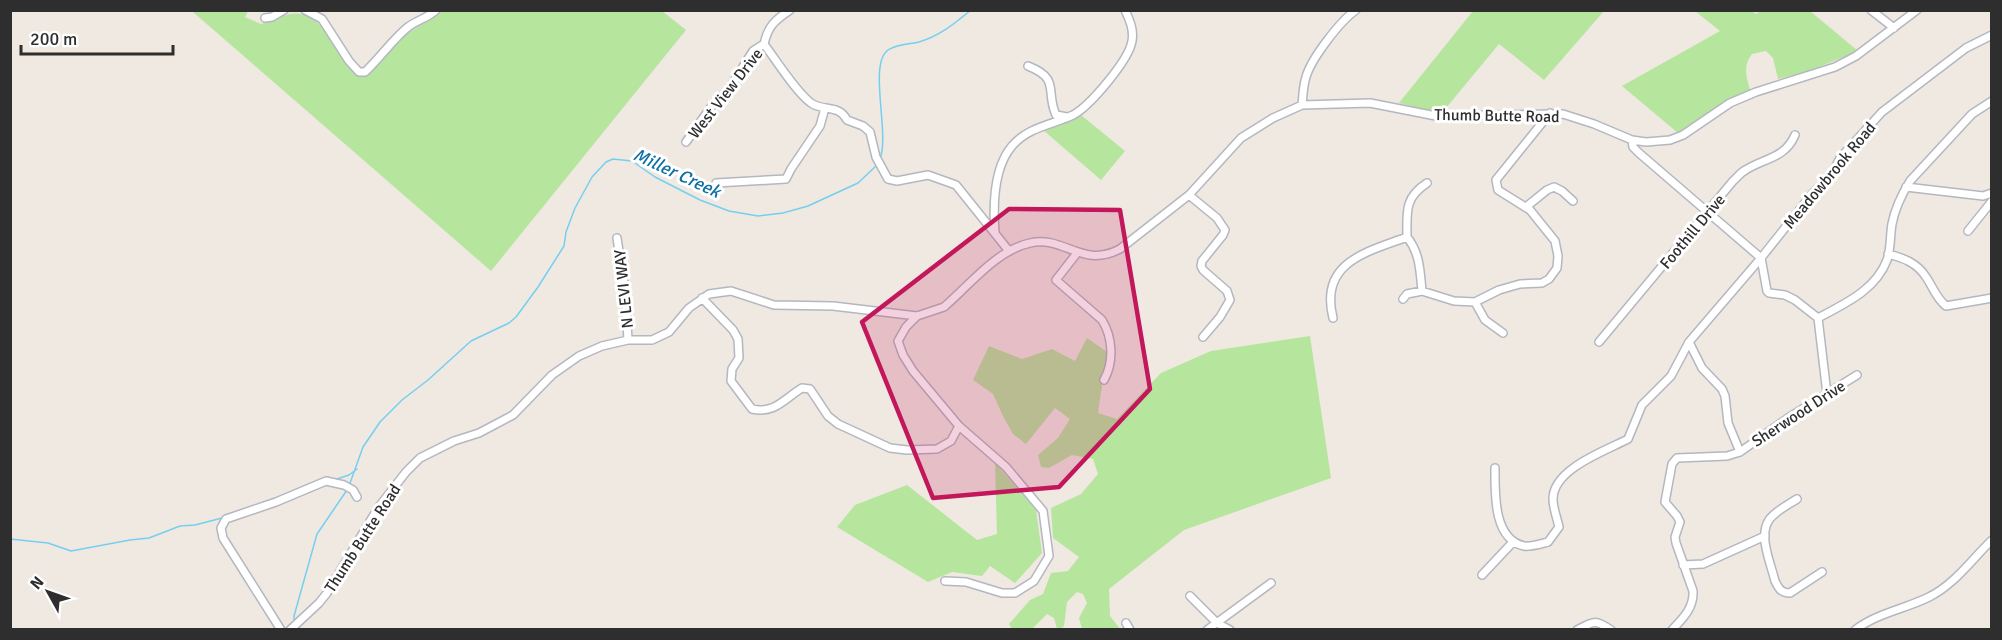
<svg xmlns="http://www.w3.org/2000/svg" width="2002" height="640" font-family="Signika,sans-serif">
<style>
.green{fill:#b6e59e}
.lines{fill:none;stroke-linecap:round;stroke-linejoin:round}
.stream{stroke:#75cff0;stroke-width:1.5}
.minor-casing{stroke:#b4b7c1;stroke-width:10}
.minor{stroke:#fff;stroke-width:7}
.marked{fill:#c2185b;fill-opacity:0.2;stroke:#c2185b;stroke-width:4.5;stroke-linejoin:round}
.labels{text-anchor:middle;stroke-width:6;stroke-linejoin:round;paint-order:stroke}
.street-label{font-size:16px;fill:#2e2e2e;stroke:#fff}
.water-label{font-size:18px;font-style:italic;fill:#0d6fa3;stroke:#fff}
</style>
<rect width="100%" height="100%" fill="#efe9e1"/>
<path class="green" d="M195 10 248 11 245 17 261 24C273 20 289 11 301 14 323 19 350 58 364 75 378 67 386 52 398 41 411 28 429 24 441 11H662L686 30 491 271 193 12Z
M1473 11H1604L1544 80 1499 44 1441 114 1399 103Z
M1695 11H1753L1755 14 1762 11H1810L1858 51 1809 71 1778 79 1773 58 1766 51 1752 54C1743 65 1746 76 1750 90L1726 102 1678 133 1622 86 1720 31Z
M1081 115 1125 151 1101 180 1043 130Z
M1310 336 1331 478 1184 530 1109 589 1110 616 1120 629H1082L1079 618 1087 603 1083 594 1077 592 1067 602 1064 626 1060 629H1057L1054 618 1047 614 1032 629H1012L1009 624 1030 600 1043 594 1051 573 1068 571 1079 557 1053 538 1051 508 1081 494 1098 474 1093 459 1072 455 1049 468 1041 467 1038 455 1058 438 1070 419 1055 408 1026 444 1013 434 1003 416 993 394 973 380 989 346 1022 359 1052 349 1075 361 1087 338 1107 352 1098 413 1117 419 1161 373 1211 351Z
M995 463 1036 510 1042 553 1015 583 990 566 982 576 952 572 928 582 837 527 855 505 907 485 977 540 997 534Z"/>
<g class="lines">
<path class="stream" d="M880 159C890 133 868 64 888 50 896 44 910 44 919 42 940 36 955 23 971 10
M334 480 349 475 357 469
M349 486 363 447 380 422 402 400 428 380 471 341 509 323 516 317 538 287 564 246 566 232 575 208 592 177 606 162 613 159 632 161 655 177 700 200 729 211 758 216 783 213 808 206 858 183 876 166
M10 539 48 543 71 551 130 540 149 538 180 526 195 525 222 518
M294 623V616L317 534 347 490"/>
<defs>
<path id="minor" d="M305 10 322 19 349 61 359 72H365C380 58 392 40 408 27 417 20 428 18 436 10
M1871 10 1894 28
M265 18 272 17 284 10
M764 44C776 60 796 92 811 103 824 112 839 104 847 120L863 126 870 132 876 157 888 179 897 181 928 175 956 185 1009 251
M764 44C768 26 775 20 790 10
M1028 66C1061 79 1045 91 1056 115L1067 117
M1302 105C1303 96 1303 86 1306 77 1311 59 1340 21 1356 10
M1632 140 1633 147 1639 153 1761 258 1767 291 1769 293 1785 295 1795 300 1818 318
M686 142 711 107 729 89 753 51 764 44
M716 183 786 179 791 169 820 126 825 108
M1906 187 1983 196 1992 193
M1189 195 1217 218 1225 230 1223 235 1202 261 1201 266 1203 270 1227 291 1230 300 1220 317 1203 337
M1526 207 1547 190 1554 187 1562 191 1573 201
M1968 231 1992 201
M995 233C993 206 994 167 1012 146 1028 127 1052 125 1073 115 1090 106 1129 60 1132 41 1134 30 1130 21 1125 10
M1407 237C1407 212 1404 198 1427 183
M1407 237C1420 253 1420 271 1422 291
M617 238 625 290 628 340
M1077 253 1056 280 1102 320C1113 338 1114 362 1104 380
M1888 254C1904 258 1917 263 1926 277 1933 287 1936 298 1946 306L1992 298
M702 298 733 330 738 339 739 358 732 369 731 381 752 409C775 414 784 399 802 388L810 389 828 416 838 424 890 448 907 450 937 449 951 441 959 426
M1403 299 1407 294 1422 291 1454 301 1475 302 1499 290 1520 284 1542 283 1549 279 1557 268 1558 256 1555 241 1530 210 1498 190 1496 180 1550 113
M1475 302 1485 320 1503 333
M917 316 906 327 898 341 903 355 913 371 959 426 1006 467 1043 511 1049 556 1034 581 1015 593H1002L966 582 945 581
M1333 318C1319 262 1367 252 1407 237
M1818 318C1844 304 1876 290 1887 260 1891 249 1890 235 1892 224 1895 208 1902 194 1910 181L1972 114 1992 101
M1818 318 1827 394
M1599 342 1733 181C1737 178 1740 173 1744 171 1763 158 1785 159 1795 135
M1740 452 1788 418 1857 375
M1495 468C1495 493 1493 539 1524 546 1531 547 1540 544 1548 542L1559 527C1557 518 1553 508 1553 499 1553 469 1605 451 1628 439L1642 405 1671 376 1689 342 1761 258 1812 194 1827 179 1835 168 1840 158 1882 112 1966 48 1992 35
M1797 499C1788 505 1775 511 1769 520 1758 536 1771 564 1775 581 1779 589 1781 593 1790 593L1822 572
M1683 565 1703 564 1765 536
M1482 575 1513 542
M1190 596 1217 623 1230 630
M1126 623 1130 630
M281 630 223 538 221 528 226 519 276 502 326 481 344 485 353 490 357 497
M290 630 319 603 327 593 378 508 406 472 420 458 454 441 479 433 513 415 552 375 579 356 602 346 628 340H652L669 332 689 308 709 294 731 291 774 305 833 306 917 316 944 307C970 285 995 251 1030 243 1064 235 1082 269 1120 249L1189 195 1241 138 1273 118 1302 105 1370 103 1436 116 1563 114 1594 124 1632 140 1646 142 1670 140 1683 135 1730 103 1756 92 1835 67 1856 56 1917 10
M1207 630 1271 583
M1577 630C1594 621 1595 619 1611 630
M1672 630C1683 618 1694 608 1693 591L1676 543 1675 537 1680 522 1677 516 1665 502 1672 464 1677 458 1727 456 1740 452 1728 423 1725 396 1722 389 1702 368 1689 342
M1855 630C1877 613 1905 609 1929 597 1955 584 1971 560 1992 540"/>
</defs>
<use href="#minor" class="minor-casing"/>
<use href="#minor" class="minor"/>
</g>
<path class="marked" d="M1009 209 1120 210 1150 389 1059 487 933 498 862 322Z"/>
<g class="labels">
<g class="street-label">
<text transform="translate(725 93) rotate(-52)" y="6">West View Drive</text>
<text transform="translate(1497 115) rotate(1)" y="6">Thumb Butte Road</text>
<text transform="translate(1829 175) rotate(-50)" y="6">Meadowbrook Road</text>
<text transform="translate(1692 231) rotate(-50)" y="6">Foothill Drive</text>
<text transform="translate(623 289) rotate(-96)" y="6">N LEVI WAY</text>
<text transform="translate(1798 413) rotate(-33)" y="6">Sherwood Drive</text>
<text transform="translate(362 538) rotate(-57)" y="6">Thumb Butte Road</text>
</g>
<g class="water-label">
<text transform="translate(677 173) rotate(25)" y="6">Miller Creek</text>
</g>
</g>
<rect width="2002" height="640" fill="none" stroke="#2e2e2e" stroke-width="24"/>
<g transform="translate(48 592) rotate(310)" stroke="#ffffff" stroke-width="4.5" paint-order="stroke">
<path d="M0-4.5L10 22L0 15L-10 22Z" fill="#2e2e2e"/>
<text y="-9" font-size="16" font-weight="bold" text-anchor="middle" fill="#2e2e2e">N</text>
</g>
<path d="M21 45v9h152v-9" fill="none" stroke="#2e2e2e" stroke-width="3"/>
<text x="30" y="45" font-size="18" fill="#2e2e2e" stroke="#ffffff" stroke-width="4.5" paint-order="stroke">200 m</text>
</svg>
